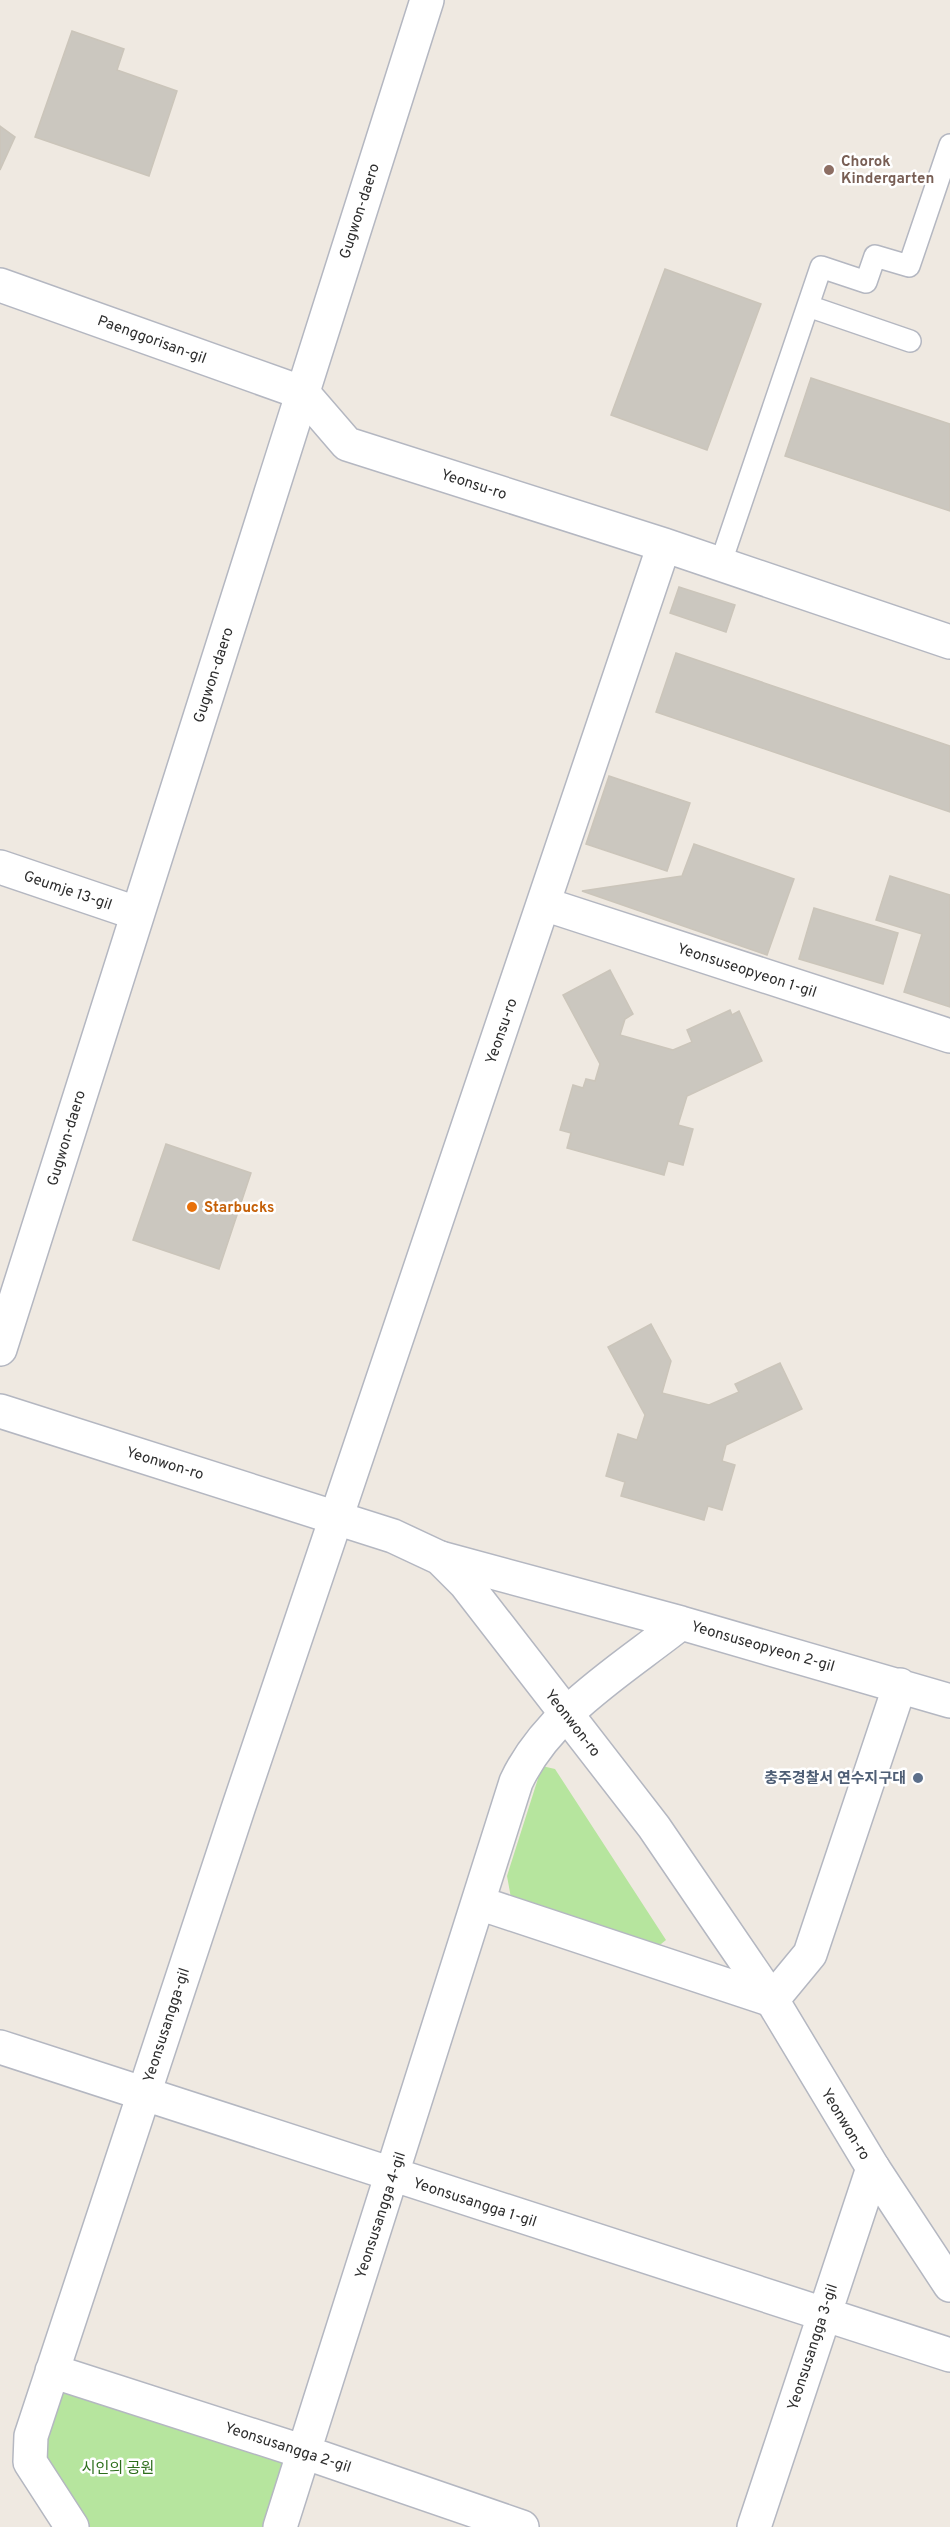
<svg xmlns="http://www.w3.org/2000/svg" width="950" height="2527" font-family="Overpass,'Noto Sans KR',sans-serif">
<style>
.green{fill:#b6e59e}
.building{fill:#cbc7bf;stroke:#cbc5ba;stroke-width:1.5}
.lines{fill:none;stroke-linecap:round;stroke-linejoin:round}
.service-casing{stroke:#b4b7c1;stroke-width:24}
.minor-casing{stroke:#b4b7c1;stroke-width:36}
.tertiary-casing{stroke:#b4b7c1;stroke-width:36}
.service{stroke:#fff;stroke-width:21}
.minor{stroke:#fff;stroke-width:33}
.tertiary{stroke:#fff;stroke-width:33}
.education-dot{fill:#8d6e63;stroke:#fff;stroke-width:2}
.food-dot{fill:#e8710a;stroke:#fff;stroke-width:2}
.service-dot{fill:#5c6f8a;stroke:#fff;stroke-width:2}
.labels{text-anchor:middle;stroke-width:5;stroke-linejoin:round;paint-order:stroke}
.education-label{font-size:15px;font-weight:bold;fill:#785e54;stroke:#fff;text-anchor:start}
.street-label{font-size:15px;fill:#2e2e2e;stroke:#fff}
.food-label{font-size:15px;font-weight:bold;fill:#c56008;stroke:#fff;text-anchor:start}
.service-label{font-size:15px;font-weight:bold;fill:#4e5e75;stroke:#fff;text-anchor:end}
.park-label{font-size:15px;fill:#2c6e1b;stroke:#fff}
</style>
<rect width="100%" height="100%" fill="#efe9e1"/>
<path class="green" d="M542 1766 555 1769 666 1940 656 1948 511 1898 507 1876Z
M62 2388 291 2465 270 2527H86L41 2458Z"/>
<path class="building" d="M72 31 124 49 117 70 177 91 149 176 35 137Z
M0 126 15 137 0 170Z
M665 269 761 304 707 450 611 415Z
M811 378 950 424V511L785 456Z
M679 587 735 605 726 632 670 613Z
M676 653 950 746V812L656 712Z
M609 776 690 803 667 871 586 844Z
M694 844 794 879 767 955 582 891 682 876Z
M890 876 950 895V1007L904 992 922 934 876 920Z
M814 908 898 933 883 984 799 959Z
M610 970 633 1014 625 1019 620 1035 673 1050 692 1042 687 1030 730 1010 732 1015 739 1011 762 1061 687 1096 678 1125 693 1129 683 1165 668 1161 664 1175 567 1148 571 1133 560 1130 573 1085 583 1088 586 1079 595 1081 600 1064 563 995Z
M166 1144 251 1173 219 1269 133 1240Z
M651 1324 671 1361 662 1393 709 1405 739 1392 735 1384 780 1363 802 1409 726 1445 722 1461 735 1465 722 1510 708 1506 704 1520 621 1496 625 1482 606 1476 618 1434 637 1440 645 1415 608 1347Z"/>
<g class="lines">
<defs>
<path id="service" d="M808 306 910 341
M720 565 821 267 866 282 875 256 909 266 950 145"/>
<path id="minor" d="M0 285 303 393 347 444 664 545 950 642
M0 867 136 913
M544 904 950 1036
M440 1558 681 1623
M479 1903 772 2000 810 1954 900 1685
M0 2047 950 2355
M52 2371 304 2452 522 2527
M72 2527 30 2462 31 2436C237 1804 451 1175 664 545
M280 2527 516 1782C548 1713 623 1669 681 1623L950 1701
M754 2527 873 2168"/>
<path id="tertiary" d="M0 1349 427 0
M0 1411 393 1536 440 1558 465 1583 654 1827 772 2000 873 2168 950 2285"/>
</defs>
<use href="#service" class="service-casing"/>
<use href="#minor" class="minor-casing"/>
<use href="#tertiary" class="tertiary-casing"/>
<use href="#service" class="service"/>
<use href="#minor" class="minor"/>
<use href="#tertiary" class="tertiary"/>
</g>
<circle class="education-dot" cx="829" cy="170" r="6"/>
<circle class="food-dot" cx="192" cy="1207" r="6"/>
<circle class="service-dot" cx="918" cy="1778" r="6"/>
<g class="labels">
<g class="education-label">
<text x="841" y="166">Chorok<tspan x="841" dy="17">Kindergarten</tspan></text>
</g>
<g class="street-label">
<text transform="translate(359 211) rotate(-72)" y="5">Gugwon-daero</text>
<text transform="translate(152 339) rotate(20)" y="5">Paenggorisan-gil</text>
<text transform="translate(474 484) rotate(18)" y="5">Yeonsu-ro</text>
<text transform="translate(213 675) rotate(-72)" y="5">Gugwon-daero</text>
<text transform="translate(68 890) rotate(19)" y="5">Geumje 13-gil</text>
<text transform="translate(747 970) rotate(18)" y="5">Yeonsuseopyeon 1-gil</text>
<text transform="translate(501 1031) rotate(-71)" y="5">Yeonsu-ro</text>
<text transform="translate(66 1138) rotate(-73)" y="5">Gugwon-daero</text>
<text transform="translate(165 1463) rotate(17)" y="5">Yeonwon-ro</text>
<text transform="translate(763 1646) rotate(16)" y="5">Yeonsuseopyeon 2-gil</text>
<text transform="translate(573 1723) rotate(52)" y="5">Yeonwon-ro</text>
<text transform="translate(166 2025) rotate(-72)" y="5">Yeonsusangga-gil</text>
<text transform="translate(846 2124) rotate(59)" y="5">Yeonwon-ro</text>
<text transform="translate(475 2202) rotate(18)" y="5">Yeonsusangga 1-gil</text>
<text transform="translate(380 2215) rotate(-72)" y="5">Yeonsusangga 4-gil</text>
<text transform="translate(812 2347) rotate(-72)" y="5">Yeonsusangga 3-gil</text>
<text transform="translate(288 2447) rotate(18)" y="5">Yeonsusangga 2-gil</text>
</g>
<g class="food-label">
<text x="204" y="1212">Starbucks</text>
</g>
<g class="service-label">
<text x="906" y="1783">충주경찰서 연수지구대</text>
</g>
<g class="park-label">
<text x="118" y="2473">시인의 공원</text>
</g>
</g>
</svg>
